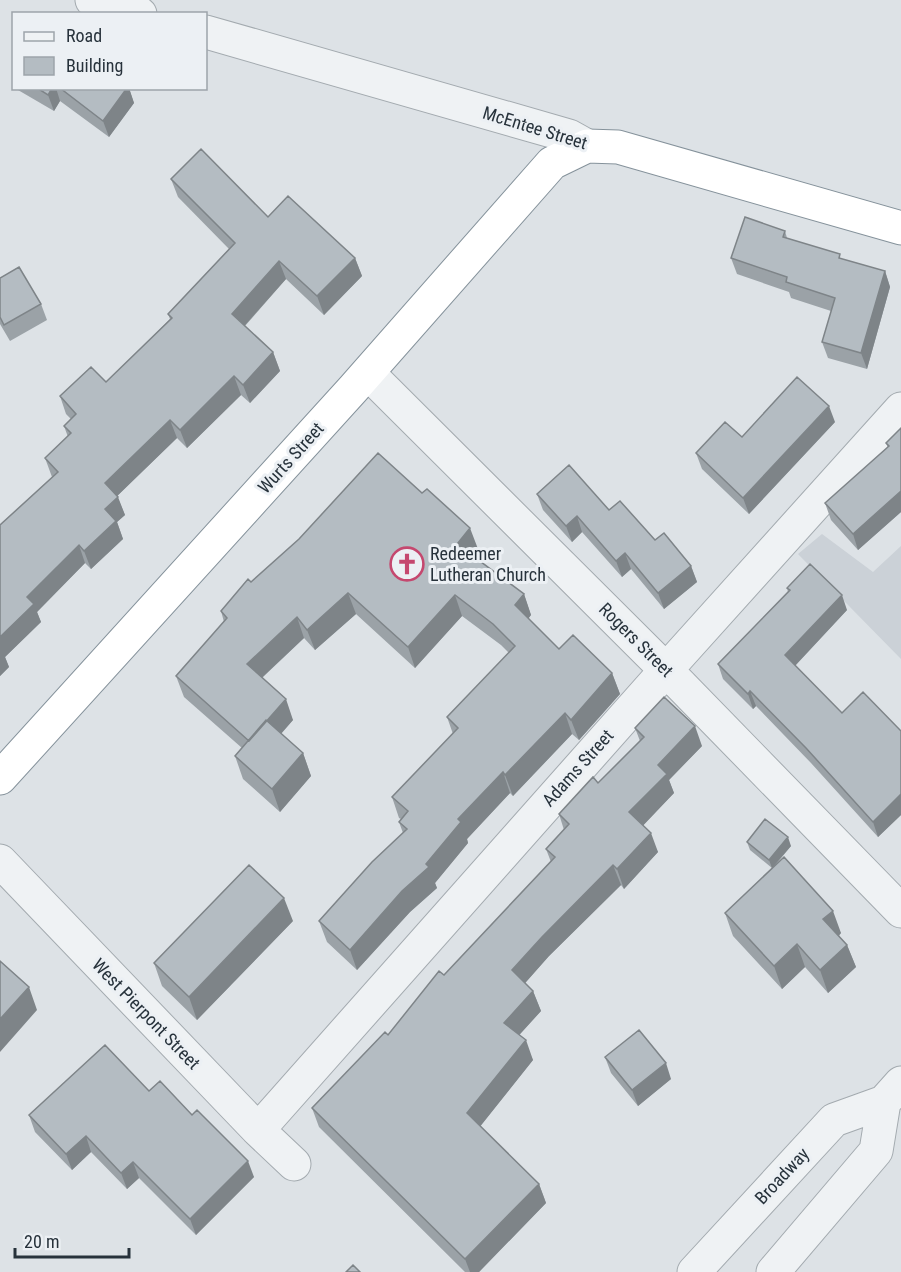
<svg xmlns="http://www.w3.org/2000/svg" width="901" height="1272" font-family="'Roboto Condensed',sans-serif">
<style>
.built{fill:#cbd1d7}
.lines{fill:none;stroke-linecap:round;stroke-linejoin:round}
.minor-casing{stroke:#a3aaaf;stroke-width:35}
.highway-casing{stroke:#85929b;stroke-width:35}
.minor{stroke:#eff2f4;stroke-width:33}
.highway{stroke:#fff;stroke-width:33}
.wall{fill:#9ba2a7}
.shaded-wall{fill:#7e8488}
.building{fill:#b4bcc2;stroke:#7e8488;stroke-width:1.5}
.labels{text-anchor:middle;stroke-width:6;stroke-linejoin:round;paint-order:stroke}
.street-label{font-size:18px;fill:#27323b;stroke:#ecf0f4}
.poi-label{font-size:18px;fill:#27323b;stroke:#ecf0f4;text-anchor:start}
</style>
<rect width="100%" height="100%" fill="#dde2e6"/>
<path class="built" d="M822 534 873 572 901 546V659L798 554Z"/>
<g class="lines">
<defs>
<path id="minor" d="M92 0 140 14
M206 32 569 136 587 146
M368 373 666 670 901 911
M0 861 258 1130 294 1164
M258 1130 666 670 901 409
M694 1272 834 1120 884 1102 901 1083
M773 1272 876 1151 884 1102"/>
<path id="highway" d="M0 778 353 389 552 163 587 146 618 147 901 228"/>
</defs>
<use href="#minor" class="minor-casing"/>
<use href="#highway" class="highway-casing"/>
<use href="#minor" class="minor"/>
<use href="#highway" class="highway"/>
</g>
<path class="wall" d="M18 88H129L134 103 109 137 60 101 54 111 18 90Z
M171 179 268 217 355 258 362 276 324 315 286 279 245 326 273 352 280 371 250 403 241 395 187 448 177 438 117 496 125 515 117 522 123 539 91 569 85 563 37 612 41 622 5 657 9 667 0 676V525L52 477 45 458 68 437 64 426 71 419 66 414 60 396 106 382 170 319 168 314 229 249 178 197Z
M785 231 787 238 842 259 885 271 890 287 867 369 828 358 822 342 831 311 791 298 789 292 737 274 731 258Z
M0 278 41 304 47 320 10 341 0 324Z
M835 422 749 514 702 469 696 453 742 437Z
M901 428V512L858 550 831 520 825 503 888 448 886 443Z
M537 494 609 510 655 540 691 566 697 582 664 609 631 569 622 577 582 532 572 542 543 510Z
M478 549 472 555 524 594 531 615 528 618 559 649 612 673 620 694 579 740 572 734 513 796 510 793 467 839 468 843 435 883 437 888 410 912 357 970 327 942 319 921 403 833 399 822 401 819 399 818 392 797 453 734 447 717 509 653 501 645 462 616 415 668 356 614 315 650 304 638 262 678 293 720 281 734 303 753 311 776 280 812 243 779 235 756 242 748 184 697 176 676 224 622 221 611 251 582Z
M787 588 847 610 795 666 842 713 901 731V815L878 837 811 763 756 706 753 709 723 679 718 664 788 592Z
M635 728 702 746 669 780 674 793 643 825 658 852 624 889 621 885 549 956 525 983 533 991 541 1011 519 1035 533 1060 480 1126 539 1184 546 1203 479 1272H465L319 1127 312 1108 388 1035 551 862 546 849 564 830 559 814 598 783 640 741Z
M747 842 791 846 773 868 841 933 839 936 847 945 856 967 828 993 805 967 782 989 733 936 725 913 772 868 750 850Z
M293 921 197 1020 162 986 154 963Z
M605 1057 671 1079 638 1106 611 1073Z
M149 1091 254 1177 196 1235 139 1178 127 1189 91 1152 72 1170 35 1132 29 1115Z"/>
<path class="shaded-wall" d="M52 88H56L60 101 54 111 48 95Z
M127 88H129L134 103 109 137 103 121Z
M355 258 362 276 324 315 317 296Z
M279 261 286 279 239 332 232 314Z
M885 271 890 287 867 369 861 353Z
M273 352 280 371 250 403 243 385Z
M234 376 241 395 187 448 180 430Z
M829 406 835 422 749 514 743 498Z
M170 420 177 438 112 501 105 483Z
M901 491V512L858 550 853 534Z
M118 497 125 515 117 522 123 539 91 569 84 551 105 509Z
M577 516 582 532 572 542 566 526Z
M470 528 478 549 464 564 457 544Z
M79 545 85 563 37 612 41 622 5 657 9 667 0 676V637L27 597Z
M625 553 631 569 622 577 616 561Z
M691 566 697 582 664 609 658 593Z
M348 593 356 614 315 650 307 630Z
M524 594 531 615 523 626 515 605Z
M455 595 462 616 415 668 408 647Z
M842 595 847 610 791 670 785 655Z
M297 617 304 638 254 685 247 664Z
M612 673 620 694 579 740 571 720Z
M750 691 756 706 753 709 748 694Z
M286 699 293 720 256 762 249 741Z
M565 713 572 734 513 796 505 775Z
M695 726 702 746 669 780 674 793 637 832 629 812 658 765Z
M303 753 311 776 280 812 272 789Z
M503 772 510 793 467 839 468 843 435 883 437 888 410 912 357 970 350 950 426 864 458 819Z
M901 794V815L878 837 873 822Z
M651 833 658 852 624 889 617 869Z
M788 837 791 846 772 868 769 860Z
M613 865 621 885 549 956 519 990 512 970 542 937Z
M284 898 293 921 197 1020 189 997Z
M833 911 841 933 832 942 823 919Z
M797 944 805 967 782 989 774 966Z
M847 945 856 967 828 993 820 970Z
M29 987 37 1010 0 1052V1019Z
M533 991 541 1011 512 1043 504 1023Z
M526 1040 533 1060 475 1133 467 1113Z
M666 1063 671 1079 638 1106 632 1090Z
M86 1136 91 1152 72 1170 66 1154Z
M248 1161 254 1177 196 1235 190 1219Z
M133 1162 139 1178 127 1189 121 1173Z
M539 1184 546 1203 479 1272H470L465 1259Z"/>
<path class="building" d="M37 88H52L48 95Z
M60 88H127L103 121Z
M201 149 268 217 288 196 355 258 317 296 279 261 232 314 273 352 243 385 234 376 180 430 170 420 105 483 118 497 105 509 116 521 84 551 79 545 27 597 34 604 0 637V525L58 472 45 458 71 433 64 426 76 414 60 396 91 367 106 382 172 318 168 314 235 243 171 179Z
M745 217 785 231 783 237 840 254 839 258 885 271 861 353 822 342 835 298 786 282 787 277 731 258Z
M19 267 41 304 4 325 0 317V278Z
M797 377 829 406 743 498 696 453 725 422 742 437Z
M901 428V491L853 534 825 503 889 446 886 443Z
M378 453 422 493 427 489 470 528 457 544 524 594 515 605 559 649 573 635 612 673 571 720 565 713 505 775 503 772 458 819 461 822 426 864 429 867 402 891 350 950 319 921 372 862 407 829 399 822 408 811 392 797 458 728 447 717 515 646 493 624 455 595 408 647 348 593 307 630 297 617 247 664 286 699 249 741 176 676 227 618 221 611 248 579 251 582 299 539Z
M569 465 609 510 620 501 655 540 664 533 691 566 658 593 625 553 616 561 577 516 566 526 537 494Z
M810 564 842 595 785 655 842 713 863 692 901 731V794L873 822 806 748 750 691 748 694 718 664 790 590 787 588Z
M664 697 695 726 658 765 667 774 629 812 651 833 617 869 613 865 542 937 512 970 533 991 504 1023 526 1040 467 1113 539 1184 465 1259 312 1108 385 1032 388 1035 439 971 444 975 555 857 546 849 569 824 559 814 593 777 598 783 644 737 635 728Z
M266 720 303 753 272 789 235 756Z
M765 819 788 837 769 860 747 842Z
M784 857 833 911 823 919 847 945 820 970 797 944 774 966 725 913Z
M249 865 284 898 189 997 154 963Z
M0 961 29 987 0 1019Z
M639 1030 666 1063 632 1090 605 1057Z
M105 1045 149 1091 160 1081 192 1115 197 1110 248 1161 190 1219 133 1162 121 1173 86 1136 66 1154 29 1115Z
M353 1265 360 1272H346Z"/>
<defs>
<symbol id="church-ring" viewBox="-11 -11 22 22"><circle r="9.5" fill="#ecf0f4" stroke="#c5486f" stroke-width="1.5"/><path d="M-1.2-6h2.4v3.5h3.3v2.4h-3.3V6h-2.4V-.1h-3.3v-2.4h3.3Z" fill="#c5486f"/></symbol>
</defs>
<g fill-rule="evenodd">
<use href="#church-ring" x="388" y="545" width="38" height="38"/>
</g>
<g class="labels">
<g class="street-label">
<text transform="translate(535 128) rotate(17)" y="6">McEntee Street</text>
<text transform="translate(291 458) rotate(-48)" y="6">Wurts Street</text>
<text transform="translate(636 640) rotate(45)" y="6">Rogers Street</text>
<text transform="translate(578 768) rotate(-48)" y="6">Adams Street</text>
<text transform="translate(146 1014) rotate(46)" y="6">West Pierpont Street</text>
<text transform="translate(782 1176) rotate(-47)" y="6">Broadway</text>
</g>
<g class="poi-label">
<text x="430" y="560">Redeemer<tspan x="430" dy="21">Lutheran Church</tspan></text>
</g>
</g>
<rect x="12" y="12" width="195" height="78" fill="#ecf0f4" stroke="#9da4aa" stroke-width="1.5"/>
<rect x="24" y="32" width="30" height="9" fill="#eff2f4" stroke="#9da4aa" stroke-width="1.5"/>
<text x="66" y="42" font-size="18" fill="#27323b">Road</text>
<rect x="24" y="57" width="30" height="18" fill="#b4bcc2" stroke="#9da4aa" stroke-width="1.5"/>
<text x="66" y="72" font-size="18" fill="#27323b">Building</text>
<path d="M15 1248v9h114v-9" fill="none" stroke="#27323b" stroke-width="3"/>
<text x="24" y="1248" font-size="18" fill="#27323b" stroke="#ecf0f4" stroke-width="4.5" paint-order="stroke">20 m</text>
</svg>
